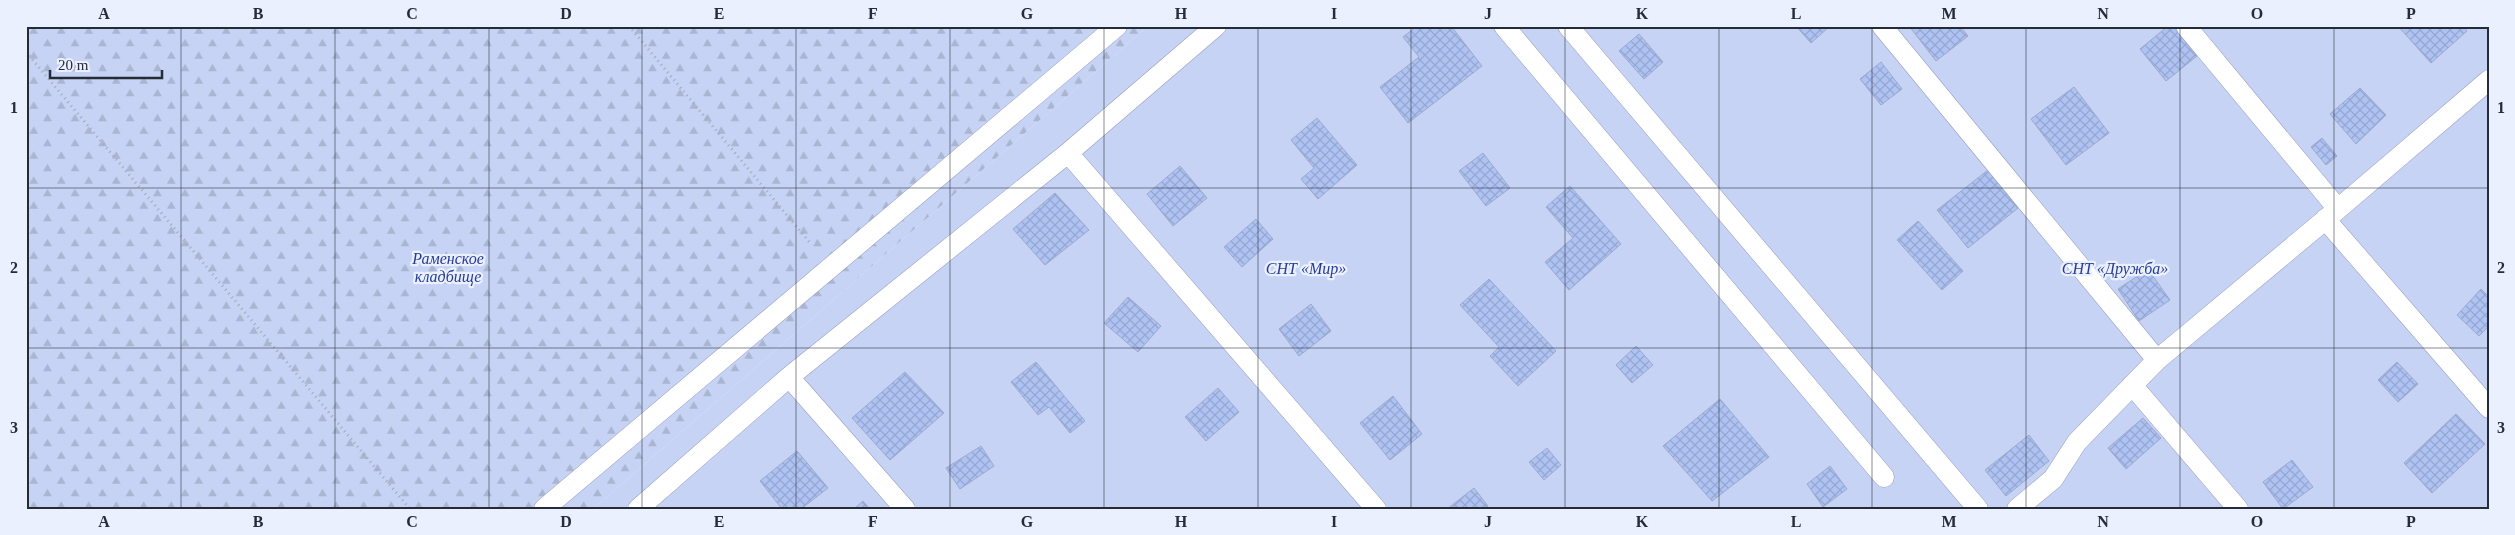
<svg xmlns="http://www.w3.org/2000/svg" width="2515" height="535" font-family="'Times New Roman',serif">
<style>
.forest{fill:url(#forest-firs)}
.garden{fill:#c6d3f4}
.building{fill:url(#building-cross-hatch);stroke:#9daac9}
.lines{fill:none;stroke-linecap:round;stroke-linejoin:round}
.service-casing{stroke:#94a0bf;stroke-width:21}
.path{stroke:#a4a9b6;stroke-width:3;stroke-dasharray:1 4;stroke-linecap:butt}
.service{stroke:#fff;stroke-width:20}
.grid{fill:none;stroke:#262b38;stroke-width:1;stroke-opacity:0.55}
.labels{text-anchor:middle;stroke-width:4.5;stroke-linejoin:round;paint-order:stroke}
.park-label{font-size:16px;font-style:italic;fill:#253b97;stroke:#ebf0fe}
.neatline{fill:none;stroke:#262b38;stroke-width:2}
.grid-label{font-size:16px;text-anchor:middle;font-weight:bold;fill:#262b38}
</style>
<defs>
<pattern id="forest-firs" width="22" height="20" patternUnits="userSpaceOnUse" patternTransform="scale(1.25)"><rect width="22" height="20" fill="#c6d3f4"/><path d="M5 1l3.5 6h-7zM16 11l3.5 6h-7z" fill="#aab5d2"/></pattern>
<pattern id="building-cross-hatch" width="8" height="8" patternUnits="userSpaceOnUse" patternTransform="scale(1.25)"><rect width="8" height="8" fill="#aec2f3"/><path d="M0 0l8 8M0 8l8-8" fill="none" stroke="#96a7d1"/></pattern>
</defs>
<rect width="100%" height="100%" fill="#ebf0fe"/>
<path class="forest" d="M26 26H1148L593 509H26Z"/>
<path class="garden" d="M1148 26H2489V509H593Z"/>
<path class="building" d="M1417 26H1451L1482 66 1408 123 1380 87 1419 57 1403 37Z
M1796 26H1830L1811 43Z
M1909 26H1960L1968 36 1936 61Z
M2168 26H2173L2197 56 2166 81 2140 49Z
M2398 26H2463L2467 31 2431 63Z
M1639 34 1663 62 1644 79 1619 51Z
M1881 62 1902 89 1881 105 1860 79Z
M2074 87 2109 133 2066 165 2031 119Z
M2360 88 2386 115 2356 144 2330 114Z
M1317 118 1357 165 1318 199 1301 179 1314 168 1291 140Z
M2322 138 2337 156 2326 165 2311 147Z
M1483 153 1510 188 1486 206 1459 171Z
M1180 166 1207 198 1173 226 1147 194Z
M1988 170 2018 208 1968 248 1937 210Z
M1570 186 1621 244 1569 290 1545 262 1573 238 1546 207Z
M1055 193 1089 230 1045 265 1013 229Z
M1256 219 1273 239 1242 267 1224 247Z
M1918 221 1963 271 1942 290 1897 240Z
M2148 269 2170 300 2139 321 2118 289Z
M1489 279 1556 351 1518 386 1490 356 1499 347 1460 305Z
M2481 289 2489 297V326L2479 336 2457 315Z
M1128 297 1161 326 1138 352 1104 323Z
M1311 304 1331 331 1299 356 1279 329Z
M1636 346 1653 365 1632 383 1616 365Z
M1036 362 1085 421 1070 433 1049 407 1038 415 1011 382Z
M2397 362 2418 384 2398 402 2378 380Z
M905 372 944 413 890 460 852 418Z
M1218 388 1239 412 1206 441 1185 417Z
M1393 396 1422 434 1390 460 1360 423Z
M1720 399 1769 457 1712 501 1663 446Z
M2456 414 2485 444 2432 493 2404 463Z
M2143 418 2161 438 2126 469 2108 448Z
M2029 435 2049 461 2006 496 1985 470Z
M981 446 994 466 960 489 946 468Z
M1547 448 1561 465 1544 480 1529 462Z
M797 451 828 488 801 509H782L760 481Z
M2292 460 2313 487 2283 509 2263 482Z
M1830 466 1847 489 1823 507 1807 484Z
M1474 488 1488 506 1484 509H1447Z
M863 501 870 509H854Z"/>
<g class="lines">
<defs>
<path id="service" d="M1504 26 1884 477
M1568 26 1978 509
M1882 26 2157 360
M2186 26 2338 209
M1068 153 1376 509
M2325 219 2489 408
M789 377 905 509
M2132 385 2238 509
M544 509 1117 26
M638 509 789 377 1068 153 1216 26
M2017 509 2053 479 2077 442 2157 360 2338 209 2489 80"/>
</defs>
<use href="#service" class="service-casing"/>
<path class="path" d="M629 26 811 244
M26 52 410 509"/>
<use href="#service" class="service"/>
</g>
<path class="grid" d="M181 26V509M335 26V509M489 26V509M642 26V509M796 26V509M950 26V509M1104 26V509M1258 26V509M1411 26V509M1565 26V509M1719 26V509M1872 26V509M2026 26V509M2180 26V509M2334 26V509M26 188H2489M26 348H2489"/>
<g class="labels">
<g class="park-label">
<text x="448" y="264">Раменское<tspan x="448" dy="18">кладбище</tspan></text>
<text x="1306" y="274">СНТ «Мир»</text>
<text x="2115" y="274">СНТ «Дружба»</text>
</g>
</g>
<rect width="2515" height="535" fill="none" stroke="#ebf0fe" stroke-width="55"/>
<path d="M50 70v8h112v-8" fill="none" stroke="#262b38" stroke-width="2.5"/>
<text x="58" y="70" font-size="15" fill="#262b38" stroke="#ebf0fe" stroke-width="4" paint-order="stroke">20 m</text>
<rect x="28" y="28" width="2460" height="480" class="neatline"/>
<g class="grid-label">
<text x="104" y="19">A</text>
<text x="258" y="19">B</text>
<text x="412" y="19">C</text>
<text x="566" y="19">D</text>
<text x="719" y="19">E</text>
<text x="873" y="19">F</text>
<text x="1027" y="19">G</text>
<text x="1181" y="19">H</text>
<text x="1334" y="19">I</text>
<text x="1488" y="19">J</text>
<text x="1642" y="19">K</text>
<text x="1796" y="19">L</text>
<text x="1949" y="19">M</text>
<text x="2103" y="19">N</text>
<text x="2257" y="19">O</text>
<text x="2411" y="19">P</text>
<text x="14" y="113">1</text>
<text x="2501" y="113">1</text>
<text x="14" y="273">2</text>
<text x="2501" y="273">2</text>
<text x="14" y="433">3</text>
<text x="2501" y="433">3</text>
<text x="104" y="527">A</text>
<text x="258" y="527">B</text>
<text x="412" y="527">C</text>
<text x="566" y="527">D</text>
<text x="719" y="527">E</text>
<text x="873" y="527">F</text>
<text x="1027" y="527">G</text>
<text x="1181" y="527">H</text>
<text x="1334" y="527">I</text>
<text x="1488" y="527">J</text>
<text x="1642" y="527">K</text>
<text x="1796" y="527">L</text>
<text x="1949" y="527">M</text>
<text x="2103" y="527">N</text>
<text x="2257" y="527">O</text>
<text x="2411" y="527">P</text>
</g>
</svg>
